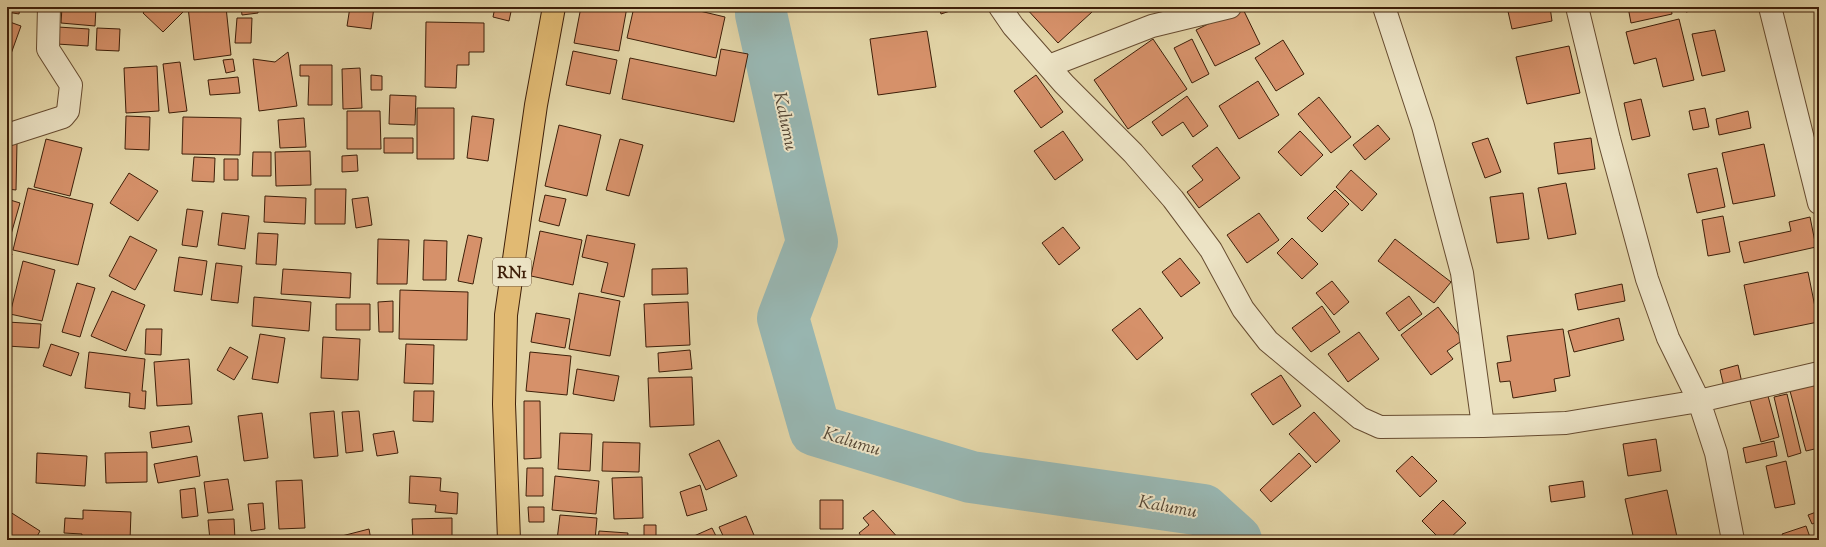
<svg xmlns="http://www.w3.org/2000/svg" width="1826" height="547" font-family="'Sorts Mill Goudy',serif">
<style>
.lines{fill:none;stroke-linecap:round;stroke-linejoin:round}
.river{stroke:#98b6b1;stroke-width:52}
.building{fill:#d6916a;stroke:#3e1f09}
.street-casing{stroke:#674c30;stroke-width:24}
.highway-casing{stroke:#3e1f09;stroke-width:24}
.street{stroke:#ece3c5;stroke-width:22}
.highway{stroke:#e1ba73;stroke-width:22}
.labels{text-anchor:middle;stroke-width:4;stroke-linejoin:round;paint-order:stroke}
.shield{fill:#ece3c5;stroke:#725a41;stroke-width:1}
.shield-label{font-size:16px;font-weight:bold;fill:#3e1f09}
.water-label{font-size:18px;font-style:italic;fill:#544533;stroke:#ece3c5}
</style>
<rect width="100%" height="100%" fill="#e2d4a6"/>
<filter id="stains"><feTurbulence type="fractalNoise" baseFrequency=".005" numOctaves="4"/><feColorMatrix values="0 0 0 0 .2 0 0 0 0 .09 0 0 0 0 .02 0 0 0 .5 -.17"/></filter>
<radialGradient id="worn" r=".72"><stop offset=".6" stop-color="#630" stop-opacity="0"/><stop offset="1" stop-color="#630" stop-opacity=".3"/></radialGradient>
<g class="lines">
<path class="river" d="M761 7V14L812 242 783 318 815 430 971 477 1203 510 1236 540"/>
</g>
<path class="building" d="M7 7H20L19 14 7 12Z
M62 7H96L95 26 61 23Z
M148 7H182L185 10 163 32 143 13Z
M188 7H226L231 55 194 60Z
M241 7H258V13L242 15Z
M350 7H374L371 29 347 26Z
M495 7H512L509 21 493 17Z
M581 7H627L619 51 574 43Z
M634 7H683L725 17 716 58 627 38Z
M939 7H962L941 14Z
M1025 7H1087L1092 12 1058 43Z
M1242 7 1260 44 1215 66 1196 30Z
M1507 7H1550L1552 21 1512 29Z
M1628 7H1671L1672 14 1631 23Z
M1685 7H1707L1686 12Z
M237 18H252L251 43H235Z
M1679 19 1694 80 1663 87 1656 58 1634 64 1626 32Z
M7 21 21 26 7 65Z
M426 22 484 23V52H469V65H457L456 88 425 87Z
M58 27 89 29 88 46 57 44Z
M97 28 120 29 119 51 96 50Z
M1715 30 1725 71 1702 76 1692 34Z
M927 31 936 87 878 95 870 39Z
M1153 39 1187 89 1128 129 1094 80Z
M1192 39 1209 74 1192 83 1174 48Z
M1283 40 1304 74 1276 91 1255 58Z
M1569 46 1580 93 1527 104 1516 57Z
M721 49 748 54 734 122 622 99 630 58 716 76Z
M573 51 617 60 610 94 566 85Z
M288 52 297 106 259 111 253 59 275 62Z
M233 59 235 71 226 73 223 60Z
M180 62 187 111 169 113 163 64Z
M300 65H332V105H308L309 76H300Z
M157 66 159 111 126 113 124 68Z
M360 68 362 108 343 109 342 69Z
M371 75 382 76V90H371Z
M1036 75 1063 112 1041 128 1014 91Z
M238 77 240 93 210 95 208 80Z
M1258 81 1279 115 1239 139 1219 106Z
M390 95 416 96 415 125 389 124Z
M1187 96 1208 126 1193 137 1183 122 1162 136 1152 122Z
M1319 97 1351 137 1331 153 1298 114Z
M1641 99 1650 136 1632 140 1624 103Z
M417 108H454V159H417Z
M1705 108 1709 127 1693 130 1689 111Z
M347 111H380L381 149H347Z
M1748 111 1751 128 1719 135 1716 119Z
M126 116 150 117 149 150 125 149Z
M472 116 494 119 488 161 467 158Z
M183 117 241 118 240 155 182 154Z
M304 118 306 147 280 148 278 120Z
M559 125 601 135 587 196 545 186Z
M1378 125 1390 139 1365 160 1353 145Z
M1063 131 1083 160 1055 180 1034 151Z
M1300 131 1323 155 1301 176 1278 152Z
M384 138H413V153H384Z
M1488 138 1501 172 1485 178 1472 143Z
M1591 138 1595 169 1558 174 1554 143Z
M46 139 82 148 70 196 34 187Z
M620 139 643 145 629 196 606 190Z
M7 142H17L16 190 7 189Z
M1764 144 1775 196 1733 204 1722 153Z
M1217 147 1240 178 1199 208 1187 192 1203 180 1192 166Z
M310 151 311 185 276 186 275 152Z
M253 152H271V176H252Z
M357 155 358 171 342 172V156Z
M194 157 215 158 214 182 192 181Z
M224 159H238V180H224Z
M1717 168 1725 207 1697 213 1688 174Z
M1351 170 1377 194 1362 211 1336 187Z
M129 173 158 191 138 221 110 203Z
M1566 183 1576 234 1548 239 1538 188Z
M28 188 93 204 78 265 13 250Z
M315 189H346L345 224H315Z
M1335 190 1349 204 1322 232 1307 218Z
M1523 193 1529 239 1497 243 1490 197Z
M545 195 566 199 559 226 539 221Z
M265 196 306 198 305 224 264 222Z
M368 197 372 225 356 228 352 199Z
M7 199 20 203 8 245H7Z
M187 209 203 211 197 247 182 245Z
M222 213 249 216 245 249 218 245Z
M1259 213 1279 240 1247 263 1227 235Z
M1723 216 1730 252 1708 256 1702 220Z
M1810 217 1816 247 1744 263 1739 242 1791 231 1789 222Z
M1063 227 1080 248 1059 265 1042 243Z
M540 231 582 240 573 285 531 276Z
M258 233 278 234 276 265 256 264Z
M468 235 482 238 473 284 458 281Z
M587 235 635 244 624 297 601 292 608 263 582 257Z
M130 236 157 250 135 290 109 276Z
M1292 238 1318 264 1302 279 1277 253Z
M378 239 409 240 407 284H377Z
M1395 239 1451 282 1434 303 1378 261Z
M424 240 447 241 446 280H423Z
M7 252 12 254 7 268Z
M179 257 207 261 202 295 174 291Z
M1180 258 1200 283 1181 297 1162 272Z
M23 261 55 270 42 321 10 314Z
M216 263 242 266 238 303 211 300Z
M687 268 688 294 652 295V269Z
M283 269 351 273 350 298 281 294Z
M1808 272 1818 322 1754 335 1744 285Z
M1332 281 1349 302 1334 315 1316 293Z
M77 283 95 288 80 337 62 332Z
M1622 284 1625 301 1578 310 1575 294Z
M400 290 468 292 467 340 399 339Z
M112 291 145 305 126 351 91 336Z
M579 293 620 301 610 356 569 349Z
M1409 296 1422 314 1399 331 1386 313Z
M254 297 311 302 309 331 252 326Z
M7 298H10L8 313H7Z
M393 301V332H379L378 302Z
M688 302 690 345 646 347 644 304Z
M336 304H370V330H336Z
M1322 306 1340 332 1311 352 1292 328Z
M1438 307 1463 340 1447 351 1453 359 1431 375 1401 335Z
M1140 308 1163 338 1137 360 1112 330Z
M536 313 570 319 565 348 531 342Z
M1619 318 1624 340 1574 352 1568 331Z
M7 322 41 324 39 348 7 346Z
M146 329H162L161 355 145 354Z
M1563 329 1570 376 1554 379 1556 391 1513 398 1510 381 1500 382 1497 363 1511 361 1507 336Z
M1359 332 1379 359 1348 382 1328 354Z
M260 334 285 338 278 383 252 379Z
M323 337 360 339 358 380 321 378Z
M51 344 79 353 71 376 43 366Z
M406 344 434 345 433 384 404 383Z
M230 347 248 357 234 380 217 370Z
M690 350 692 369 659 372 658 353Z
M89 352 145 359 142 391H146L145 409 129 407 130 393 85 388Z
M530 352 571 356 567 395 526 391Z
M189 359 192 404 157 406 154 362Z
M1738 365 1742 383 1724 387 1720 370Z
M577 369 619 376 614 401 573 394Z
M7 372H11L9 385H7Z
M1281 375 1301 406 1273 425 1251 394Z
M692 377 694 425 650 427 648 378Z
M1819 383V448L1806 451 1790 391Z
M414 391H434L433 422 413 421Z
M1787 394 1801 453 1788 457 1774 397Z
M1768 396 1779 437 1761 442 1750 401Z
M524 401H540L541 458 524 459Z
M334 411 338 456 314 458 310 413Z
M359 411 363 451 346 453 342 412Z
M1314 412 1340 441 1316 463 1289 434Z
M262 413 268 458 244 461 238 416Z
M189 426 192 442 152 448 150 432Z
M394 431 398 453 377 456 373 434Z
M560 433 592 434 590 471 558 469Z
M1656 439 1661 471 1628 476 1623 444Z
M719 440 737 476 706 490 689 454Z
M1774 441 1777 456 1746 463 1743 448Z
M603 442 640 443 639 472 602 471Z
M147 452V482L106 483 105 453Z
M37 453 87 456 85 486 36 483Z
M1299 453 1311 466 1271 502 1260 490Z
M197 456 200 476 158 483 154 464Z
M1412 456 1437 481 1420 497 1396 471Z
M1786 461 1795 504 1775 508 1766 466Z
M527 468H543V496H526Z
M410 476 441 478 440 491 458 493 457 514 435 512 436 505 409 503Z
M555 476 599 481 596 514 552 510Z
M642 477 643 518 614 519 612 478Z
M228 479 233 510 208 513 204 482Z
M302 480 305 528 279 529 276 481Z
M1583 481 1585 497 1551 502 1549 486Z
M700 485 707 510 687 516 680 492Z
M195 488 198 516 182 518 180 490Z
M1667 490 1677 537 1663 540H1634L1625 499Z
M820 500H843V529H820Z
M1443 500 1466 523 1448 540H1441L1422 521Z
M263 503 265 529 251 531 248 504Z
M528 507H544V522H529Z
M7 510 40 531 35 540H7Z
M83 510 131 512 130 540H81L82 534 64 533 65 518 83 519Z
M873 510 900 540H856L861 536 859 533 869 525 863 518Z
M1819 511V521L1812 524 1808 515Z
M560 515 597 518 595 540H557Z
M746 516 756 540H725L719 527Z
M452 518V540H413L412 519Z
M234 519 235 540H210L208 520Z
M644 525H656V540H644Z
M1806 526 1811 540H1785L1782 534Z
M712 528 718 540H685Z
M369 529 371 540H334V538Z
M599 531 628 533 627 540H598Z"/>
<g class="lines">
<defs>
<path id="street" d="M1000 7 1013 26 1064 84 1133 153 1173 199 1211 250 1243 309 1268 341 1360 418 1380 427 1483 426 1566 423 1699 401 1819 373
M1384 7 1423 126 1462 273 1483 426
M1577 7 1609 139 1647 279 1668 338 1699 401 1716 453 1733 540
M1770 7 1819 203
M1049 66 1152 26 1230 7
M7 135 63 117 68 111 71 85 48 49 49 7"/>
<path id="highway" d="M509 540 504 404 506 315 536 105 554 7"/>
</defs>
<use href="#street" class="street-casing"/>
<use href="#highway" class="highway-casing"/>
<use href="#street" class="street"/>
<use href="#highway" class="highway"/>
</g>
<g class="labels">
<rect class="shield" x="493" y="258" width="38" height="28" rx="3"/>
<g class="shield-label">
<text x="512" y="278">RN1</text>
</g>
<g class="water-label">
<text transform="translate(786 121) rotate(78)" y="6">Kalumu</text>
<text transform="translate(852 441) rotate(17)" y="6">Kalumu</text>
<text transform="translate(1168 506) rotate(10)" y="6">Kalumu</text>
</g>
</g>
<rect width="1826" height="547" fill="none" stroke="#e2d4a6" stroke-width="24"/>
<rect x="8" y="8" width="1810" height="531" fill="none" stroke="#3e1f09" stroke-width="2"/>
<rect x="12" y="12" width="1802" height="523" fill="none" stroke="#3e1f09"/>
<rect width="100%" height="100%" filter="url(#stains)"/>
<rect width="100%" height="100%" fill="url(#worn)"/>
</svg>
